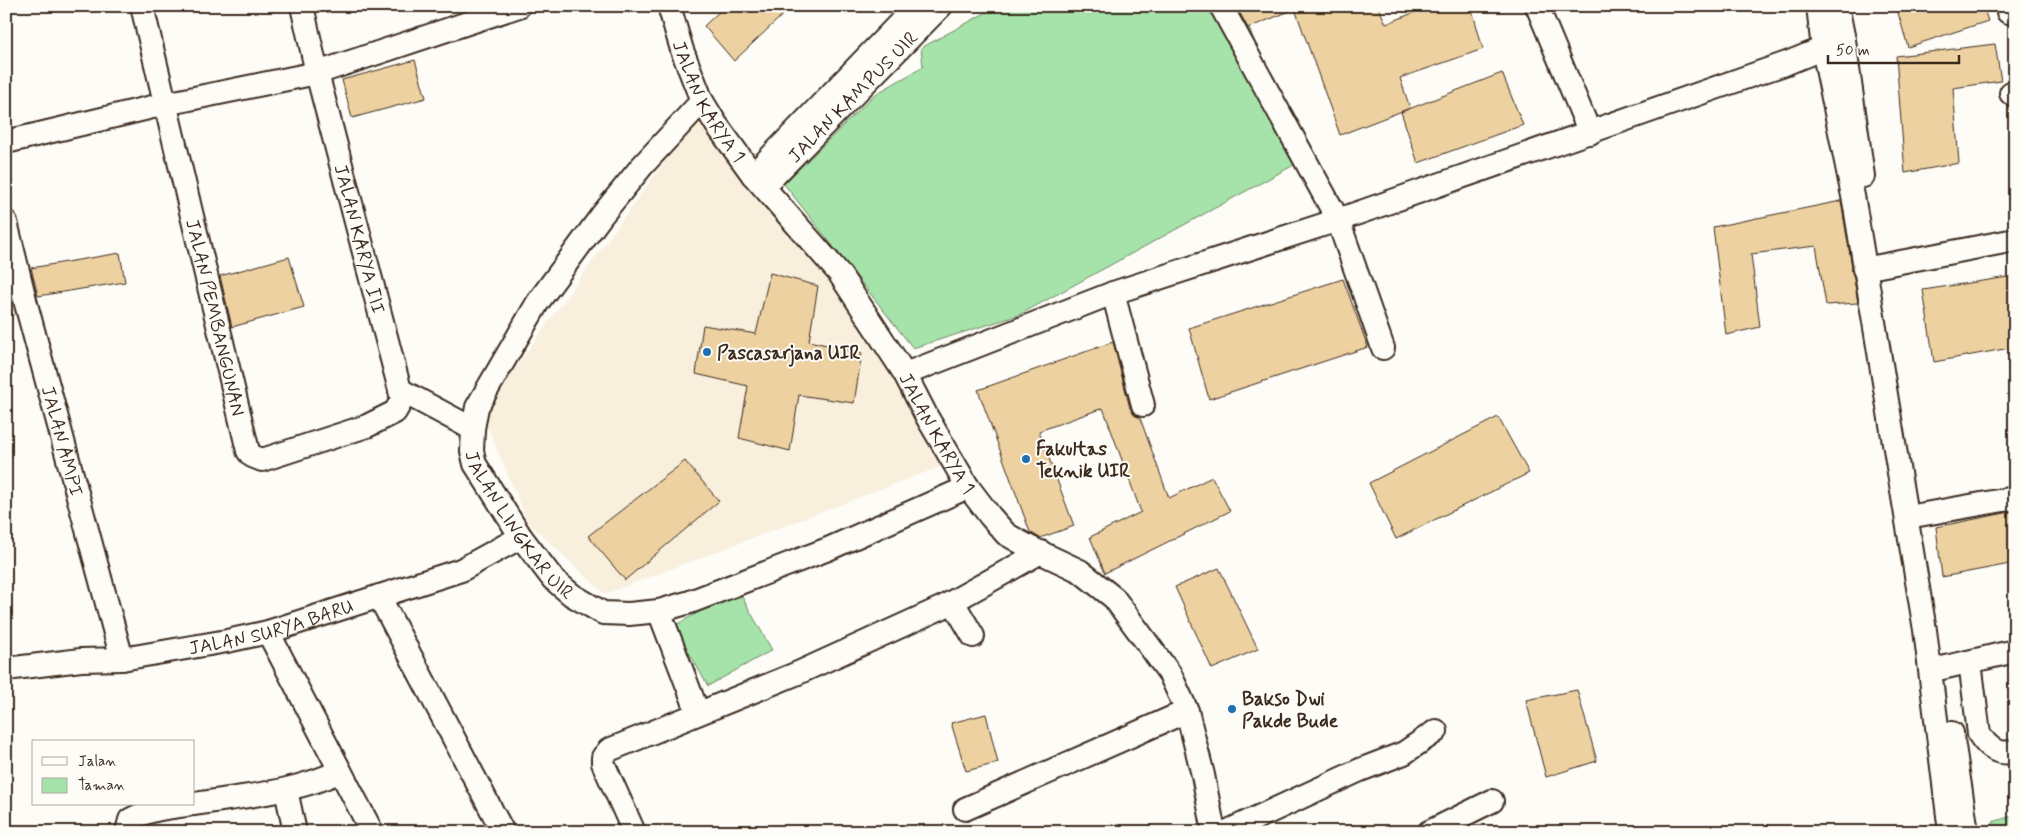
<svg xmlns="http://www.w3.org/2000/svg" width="2021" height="838" font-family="Mynerve,sans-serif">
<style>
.built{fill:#f8efdd}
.green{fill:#a6e3aa;stroke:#708664}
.building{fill:#edd1a1;stroke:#3b2a1e}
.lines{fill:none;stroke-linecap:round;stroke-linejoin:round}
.minor-casing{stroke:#3b2a1e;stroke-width:26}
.minor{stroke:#fdfcf7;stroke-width:22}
.poi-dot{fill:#1f6fb2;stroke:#fdfcf7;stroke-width:2}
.labels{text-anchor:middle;stroke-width:4;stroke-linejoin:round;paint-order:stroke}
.street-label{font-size:19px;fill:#3b2a1e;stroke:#fdfcf7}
.poi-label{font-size:19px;font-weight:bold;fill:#3b2a1e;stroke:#fdfcf7;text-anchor:start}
</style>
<rect width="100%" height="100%" fill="#fdfcf7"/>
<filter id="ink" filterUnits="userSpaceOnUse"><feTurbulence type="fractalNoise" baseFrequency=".02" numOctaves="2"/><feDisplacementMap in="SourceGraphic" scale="10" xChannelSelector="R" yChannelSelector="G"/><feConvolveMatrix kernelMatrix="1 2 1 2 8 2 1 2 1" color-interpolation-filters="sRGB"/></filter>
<g filter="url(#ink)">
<path class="built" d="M699 114 852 290 950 463 605 594 528 522 482 414Z"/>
<path class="green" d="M998 6H1235L1247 23 1303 160 1019 315 913 348 784 184 874 95 923 67 921 48Z
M738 590 772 650 708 686 674 626Z
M2015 815V832H1994L1993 822Z"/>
<path class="building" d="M725 6H792L734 61 704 26Z
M1236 6H1378L1386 24 1430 6H1471L1483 49 1400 78 1410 108 1340 135 1295 9 1248 28Z
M1896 6H1983L1988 21 1908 47Z
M1995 44 2001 81 1953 88 1959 163 1905 173 1896 56Z
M415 60 426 98 352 118 342 80Z
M1502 73 1523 125 1418 163 1401 112Z
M1841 201 1858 303 1826 305 1816 246 1751 254 1760 327 1726 335 1713 227Z
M120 253 125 282 38 296 31 268Z
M289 257 304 307 232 327 220 276Z
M770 273 818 286 809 341 862 353 854 403 799 395 790 451 739 438 748 386 696 374 703 325 756 334Z
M2015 276V347L1934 362 1923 290Z
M1343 279 1368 347 1209 399 1189 328Z
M1113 342 1130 408 1134 415 1140 418 1169 498 1212 477 1230 511 1105 573 1090 537 1141 512 1103 408 1039 431 1074 526 1040 538 1030 532 978 390Z
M1498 417 1529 473 1396 539 1369 483Z
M685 461 719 501 625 580 588 536Z
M2015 511V563L1942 577 1936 527Z
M1219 568 1258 649 1212 669 1175 587Z
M1577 690 1597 761 1546 777 1526 700Z
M986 714 998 763 966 771 951 723Z"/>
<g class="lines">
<defs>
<g id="minor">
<path id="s1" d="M142 6 248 451 252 456 262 460 367 426 395 412 402 400 400 390"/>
<path id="s2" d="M302 6 317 73 400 390 473 429"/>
<path id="s3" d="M669 6 682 50 702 101 716 124 753 175 839 273 905 374 927 417 968 487 990 516 1006 534 1031 548 1080 571 1114 598 1170 674 1187 711 1203 775 1214 832"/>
<path d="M1221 6 1338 220 1383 348"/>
<path d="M1537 6 1590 133"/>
<path d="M1818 6 1823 49 1854 201 1925 630 1950 832"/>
<path d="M1837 6 1844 40 1863 176"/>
<path d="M2008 12 2015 10"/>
<path d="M2011 93 2015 92"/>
<path id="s4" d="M702 101 642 166 602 215 538 302 477 407 473 429 472 451 475 464 521 537 553 579 572 595 603 613 629 614 659 611 690 602 828 549 968 487"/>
<path d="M6 142 165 104 317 73 519 6"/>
<path d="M753 175 916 6"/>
<path id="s5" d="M764 186 941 6"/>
<path id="s6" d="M6 222 26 304 122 659"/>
<path d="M1864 269 2015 240"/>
<path d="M1113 293 1143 405"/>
<path d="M905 374 1113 293 1338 220 1787 63 1844 40"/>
<path d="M1919 515 2015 498"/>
<path d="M379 596 503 832"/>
<path d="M953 602 973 636"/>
<path d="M659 611 698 713"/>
<path d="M268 632 372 832"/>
<path d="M1970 662 1979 734C1988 748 1998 756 2015 751"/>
<path d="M1942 668 2015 651"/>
<path id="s7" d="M6 669 81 660 122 659 227 641 268 632 461 570 521 537"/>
<path d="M1952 733 1967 832"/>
<path d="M286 790 295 832"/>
<path d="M194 804C243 796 295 793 340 771"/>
<path d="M965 809 1187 711"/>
<path d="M127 832 130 820C150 808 171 808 193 804"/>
<path d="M634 832 603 763V757L609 750 798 673 943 607 1041 552"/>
<path d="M1226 832 1360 770 1404 753 1436 731"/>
<path d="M1429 832 1492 801"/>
</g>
</defs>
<use href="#minor" class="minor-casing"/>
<use href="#minor" class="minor"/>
</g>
</g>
<g class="poi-dot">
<circle cx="707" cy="352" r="5"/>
<circle cx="1026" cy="459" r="5"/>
<circle cx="1232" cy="709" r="5"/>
</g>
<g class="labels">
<g class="street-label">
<text dy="7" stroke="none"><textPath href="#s5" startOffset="126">JALAN KAMPUS UIR</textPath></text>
<text dy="7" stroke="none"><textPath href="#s3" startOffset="104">JALAN KARYA 1</textPath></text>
<text dy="7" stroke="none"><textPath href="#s2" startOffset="240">JALAN KARYA III</textPath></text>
<text dy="7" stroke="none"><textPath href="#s1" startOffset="320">JALAN PEMBANGUNAN</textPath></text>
<text dy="7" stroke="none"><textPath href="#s3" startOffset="509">JALAN KARYA 1</textPath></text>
<text dy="7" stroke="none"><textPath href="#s6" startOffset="226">JALAN AMPI</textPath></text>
<text dy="7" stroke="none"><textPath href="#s4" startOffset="514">JALAN LINGKAR UIR</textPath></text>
<text dy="7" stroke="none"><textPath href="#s7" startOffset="269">JALAN SURYA BARU</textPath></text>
</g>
<g class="poi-label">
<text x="717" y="359">Pascasarjana UIR</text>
<text x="1036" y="455">Fakultas<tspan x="1036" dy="22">Teknik UIR</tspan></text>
<text x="1242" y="705">Bakso Dwi<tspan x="1242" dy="22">Pakde Bude</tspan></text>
</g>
</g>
<rect width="2021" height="838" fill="none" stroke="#fdfcf7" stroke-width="25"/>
<rect x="12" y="12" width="1996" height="813" fill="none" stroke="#3b2a1e" stroke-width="2" filter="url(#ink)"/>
<rect x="32" y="740" width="162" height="65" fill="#fdfcf7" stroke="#afa8a0"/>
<rect x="42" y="757" width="25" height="8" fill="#fdfcf7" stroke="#afa8a0"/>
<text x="78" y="766" font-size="15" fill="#3b2a1e">Jalan</text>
<rect x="42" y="778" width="25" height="15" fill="#a6e3aa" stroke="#afa8a0"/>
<text x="78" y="790" font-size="15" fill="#3b2a1e">Taman</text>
<path d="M1828 55v8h131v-8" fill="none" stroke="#3b2a1e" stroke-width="2.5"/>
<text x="1836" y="55" font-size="15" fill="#3b2a1e" stroke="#fdfcf7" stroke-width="4" paint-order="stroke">50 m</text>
</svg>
